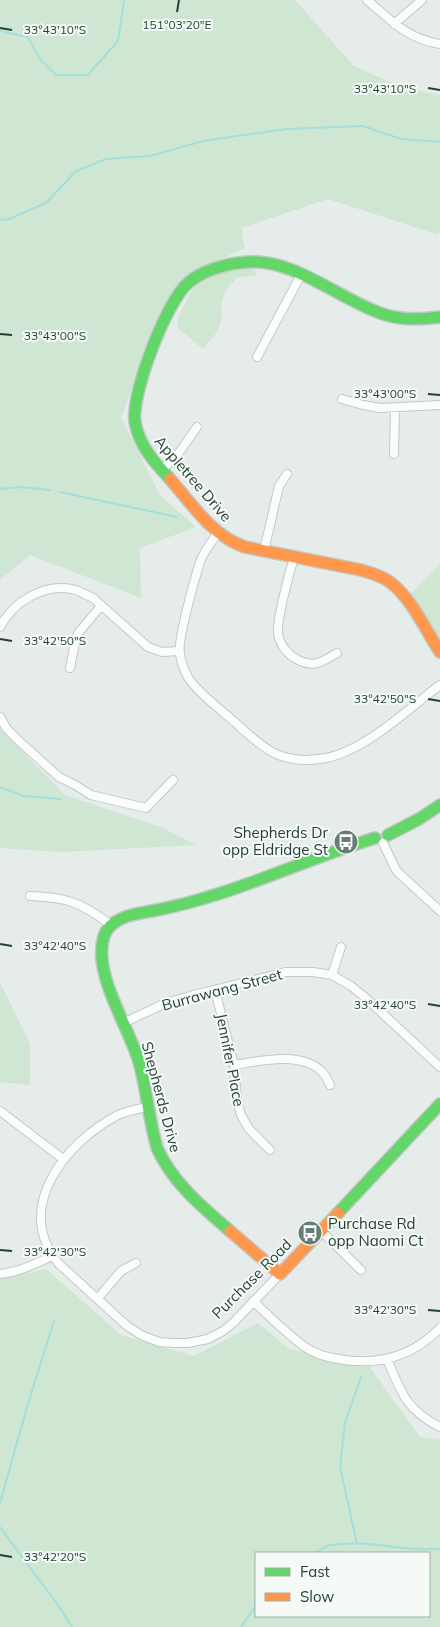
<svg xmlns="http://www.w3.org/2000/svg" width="440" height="1627" font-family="Mulish,sans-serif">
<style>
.green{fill:#cee6d2;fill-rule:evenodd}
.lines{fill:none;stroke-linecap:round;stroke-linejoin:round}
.stream{stroke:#a3dfdd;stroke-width:2}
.street-casing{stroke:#c3c9c6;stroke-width:10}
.fast-casing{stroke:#c1c9c6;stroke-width:14}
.slow-casing{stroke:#c1c9c6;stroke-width:14}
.street{stroke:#fbfcfc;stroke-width:8}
.fast{stroke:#63d668;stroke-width:11}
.slow{stroke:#ff974d;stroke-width:11}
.ticks{fill:none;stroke:#214234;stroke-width:2}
.labels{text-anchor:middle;stroke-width:4;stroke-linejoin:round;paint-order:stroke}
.street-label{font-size:15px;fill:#214234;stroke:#f5faf7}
.poi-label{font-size:15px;fill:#214234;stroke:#f5faf7;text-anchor:end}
.ticks-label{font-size:12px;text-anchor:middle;fill:#214234;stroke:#f5faf7;stroke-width:4;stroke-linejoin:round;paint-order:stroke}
</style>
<rect width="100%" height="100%" fill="#e6ece9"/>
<path class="green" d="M0 0H295L354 66 398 86 440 95V232L436 234 328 199 241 228 245 248 185 276 146 351 121 418 160 495 196 527 140 548 141 598 30 555 0 580Z
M254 265 256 276 238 277 230 285 224 294 221 306 222 318 217 332 203 349 177 327C176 319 181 312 184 305 201 269 219 272 254 265Z
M440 564V645L410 594Z
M0 729 65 795 161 827 196 845 60 852 0 848Z
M0 982 30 1044V1085L0 1082Z
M46 1269 121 1335 194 1356 258 1323 289 1349 366 1362 420 1437 440 1440V1627H0V1279ZM256 1553H429V1616H256Z"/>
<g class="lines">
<path class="stream" d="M0 31 28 37 40 59 56 75H88L118 41 124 0
M0 220 9 219 46 203 76 171 106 159 150 156 203 141 286 129 363 126 401 139 440 142
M0 489 21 487 50 490
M60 492 177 517
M0 787 23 796 61 799
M0 1503 27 1407 54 1321
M0 1527 58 1605 72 1627
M357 1544 340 1467 345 1422 361 1377
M314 1553C319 1551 325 1546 331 1545 367 1539 404 1552 440 1549
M241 1627 256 1606"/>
<defs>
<path id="street" d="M367 0C390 20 408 39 440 44
M394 24 422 0
M257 357 302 273
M342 399 363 405 380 408 440 405
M394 454 395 408
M161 470 176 457 197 427
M218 533C211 542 204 551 200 562 195 578 177 641 180 654 181 662 185 672 189 679 200 694 216 706 230 718 244 730 258 745 274 753 290 761 309 761 326 758 366 750 408 709 440 685
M264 551 279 486 287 474
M294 557C289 576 277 615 278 633 279 644 288 655 298 660 314 668 322 662 337 653
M0 627C13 602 43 584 71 589 79 590 86 595 93 598L148 647 162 652 179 651
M70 668 76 638 79 632 101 606
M0 717 7 729 19 741 59 777 77 786 91 795 146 808 173 780
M383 843 396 870 402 876 440 911
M30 896C67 897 82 903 111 925
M332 975 341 947
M215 990 234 1065 237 1101 241 1115 249 1129 270 1150
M123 1023 166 1003 190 996 286 972H313L332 975 351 986 367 999 440 1067
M234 1065C259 1061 302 1051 322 1072 326 1075 328 1081 330 1085
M147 1107C138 1109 126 1111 118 1115 66 1142 12 1208 59 1264L126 1325 141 1335 159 1342 173 1343H188L208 1339 223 1331 234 1322 280 1274
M0 1111 63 1159
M320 1230 361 1270
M0 1274C19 1272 35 1264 52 1256
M98 1298 121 1271 136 1263
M253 1301C270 1317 287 1334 305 1347 315 1354 326 1357 338 1359 377 1366 412 1357 440 1328
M387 1359C401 1392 406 1410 440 1427"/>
<path id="fast" d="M170 479C155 463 139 446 135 422 131 394 166 302 188 283 202 270 229 263 248 262 294 259 338 298 380 313 401 321 419 319 440 317
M388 835 419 819 440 805
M338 1213 440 1104
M230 1231C201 1206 173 1183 157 1148 149 1120 147 1091 139 1062 129 1027 92 973 104 936 111 917 134 914 152 911 229 897 300 861 375 838"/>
<path id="slow" d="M170 479C192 504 212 536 245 547L361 570C371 573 382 576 390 582 412 599 425 629 440 652
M230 1231 280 1274 338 1213"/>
</defs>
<use href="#street" class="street-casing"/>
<use href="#fast" class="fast-casing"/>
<use href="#slow" class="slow-casing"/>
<use href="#street" class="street"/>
<use href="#fast" class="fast"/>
<use href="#slow" class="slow"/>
</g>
<path class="ticks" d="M177 12 179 0M0 28 12 30M428 88 440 90M0 334 12 335M428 394 440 395M0 639 12 641M428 699 440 701M0 944 12 946M428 1004 440 1006M0 1250 12 1251M428 1310 440 1311M0 1555 12 1557"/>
<defs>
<symbol id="bus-disc" viewBox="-11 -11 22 22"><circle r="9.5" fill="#667e73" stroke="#f5faf7"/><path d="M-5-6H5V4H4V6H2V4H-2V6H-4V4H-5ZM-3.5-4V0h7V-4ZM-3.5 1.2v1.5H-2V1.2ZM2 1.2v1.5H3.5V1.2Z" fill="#fff"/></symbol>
</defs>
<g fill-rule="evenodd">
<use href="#bus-disc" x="332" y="828" width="28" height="28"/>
<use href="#bus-disc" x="296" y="1219" width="28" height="28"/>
</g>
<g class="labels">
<g class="street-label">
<text transform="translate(193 479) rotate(49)" y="5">Appletree Drive</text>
<text transform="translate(222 990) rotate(-15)" y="5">Burrawang Street</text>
<text transform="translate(230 1060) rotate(79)" y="5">Jennifer Place</text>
<text transform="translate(161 1097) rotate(75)" y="5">Shepherds Drive</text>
<text transform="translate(252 1279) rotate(-45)" y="5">Purchase Road</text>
</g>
<g class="poi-label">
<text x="328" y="838">Shepherds Dr<tspan x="328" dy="17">opp Eldridge St</tspan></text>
<text x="328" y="1229" text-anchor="start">Purchase Rd<tspan x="328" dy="17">opp Naomi Ct</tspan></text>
</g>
</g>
<g class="ticks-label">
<text x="177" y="29">151°03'20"E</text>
<text x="55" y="34">33°43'10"S</text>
<text x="385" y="93">33°43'10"S</text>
<text x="55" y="340">33°43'00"S</text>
<text x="385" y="398">33°43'00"S</text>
<text x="55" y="645">33°42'50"S</text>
<text x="385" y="703">33°42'50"S</text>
<text x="55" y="950">33°42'40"S</text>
<text x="385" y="1009">33°42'40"S</text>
<text x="55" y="1256">33°42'30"S</text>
<text x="385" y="1314">33°42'30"S</text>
<text x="55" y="1561">33°42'20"S</text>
</g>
<rect x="255" y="1552" width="175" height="65" fill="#f5faf7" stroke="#a0b0a9"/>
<rect x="265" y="1568" width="25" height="8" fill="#63d668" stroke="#a0b0a9"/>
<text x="300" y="1577" font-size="15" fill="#214234">Fast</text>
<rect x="265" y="1593" width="25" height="8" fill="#ff974d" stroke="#a0b0a9"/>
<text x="300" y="1602" font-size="15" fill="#214234">Slow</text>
</svg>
